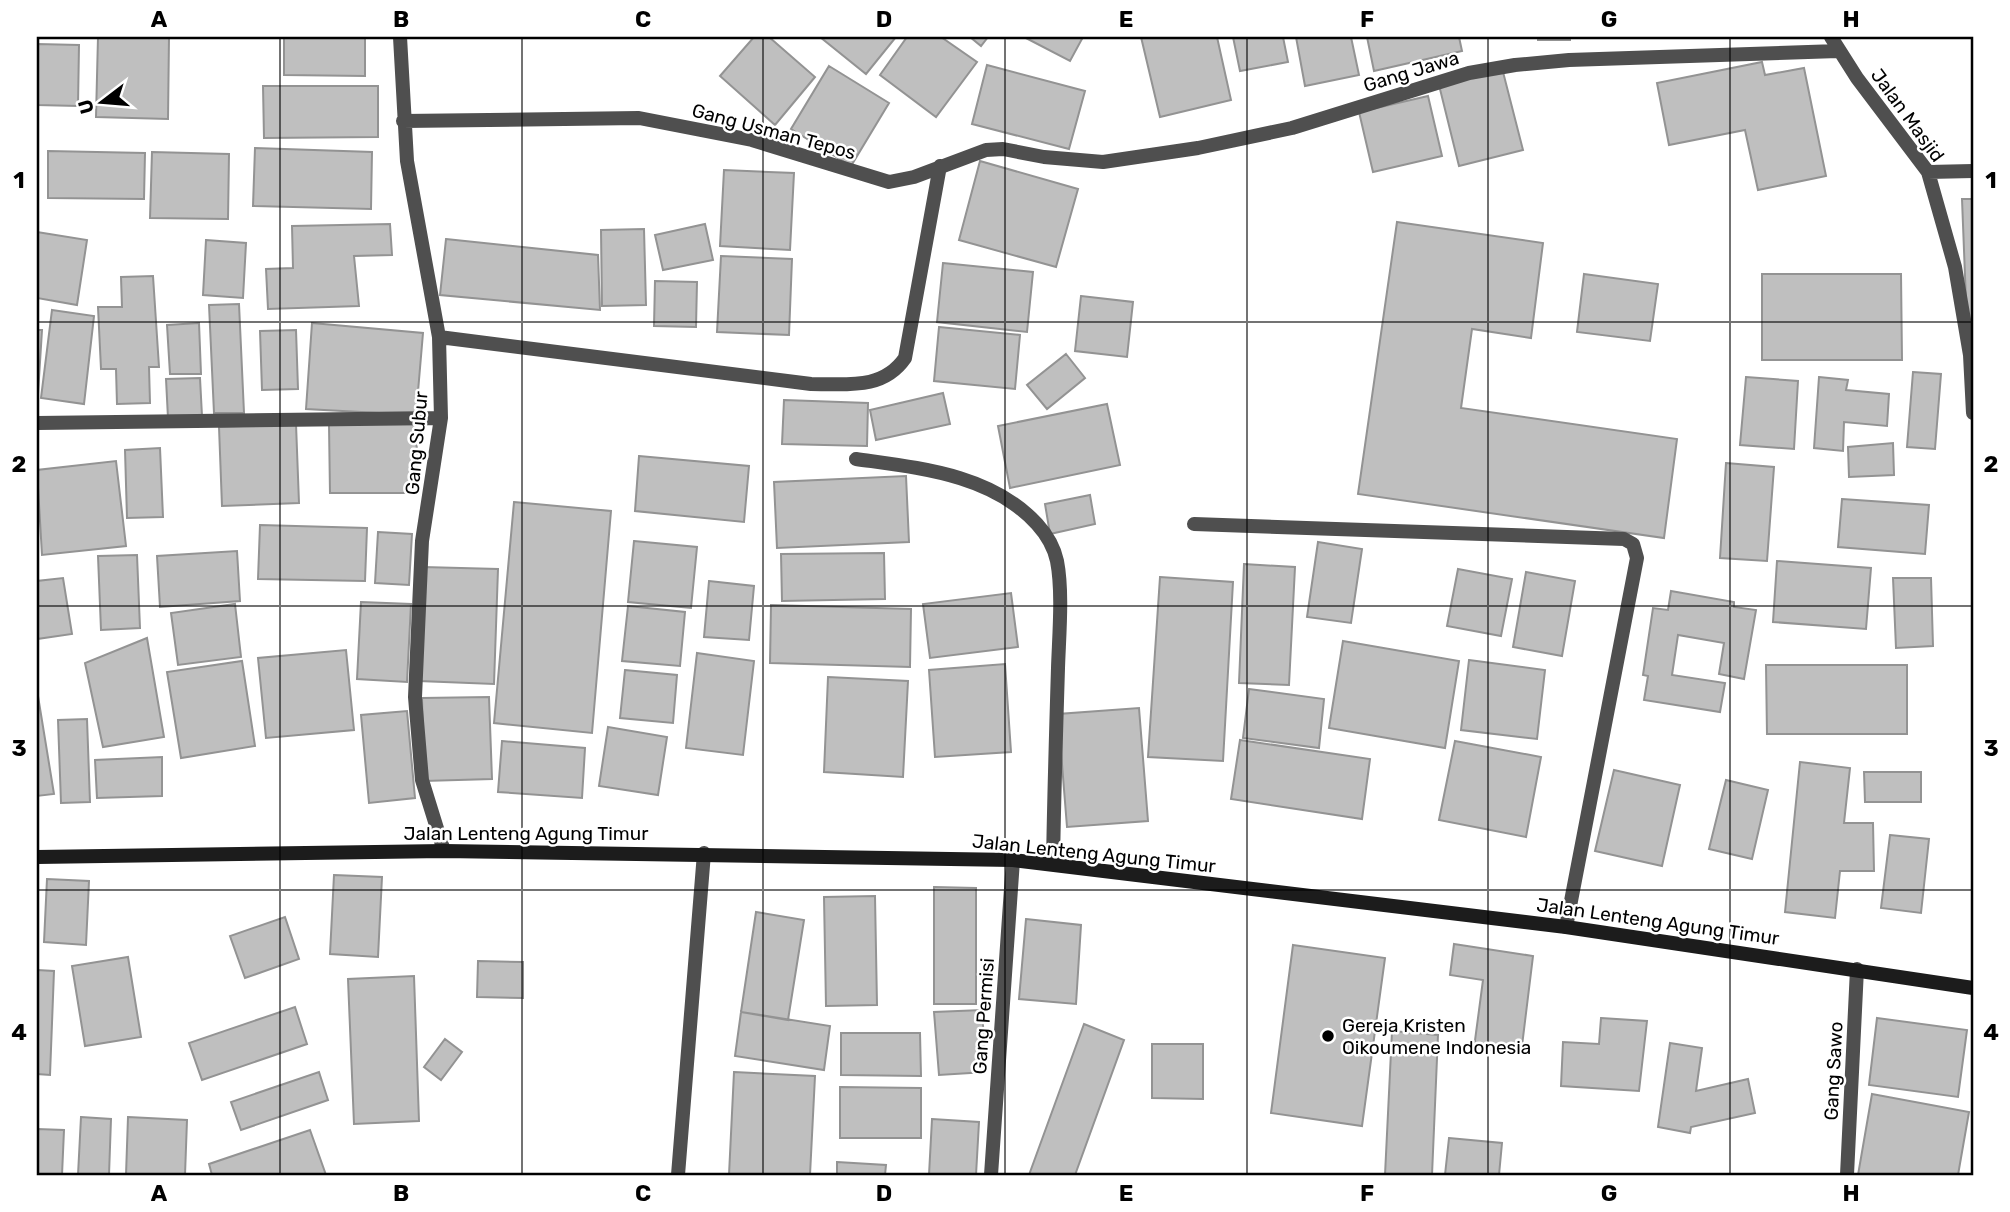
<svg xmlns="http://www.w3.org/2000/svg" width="2010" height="1212" font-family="Rubik,sans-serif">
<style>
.building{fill:#bfbfbf;stroke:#939393;stroke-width:2}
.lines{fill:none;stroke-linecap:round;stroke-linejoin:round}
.street{stroke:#4f4f4f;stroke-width:14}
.secondary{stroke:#1c1c1c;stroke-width:14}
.grid{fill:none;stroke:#000;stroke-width:2;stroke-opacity:0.55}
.poi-dot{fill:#000;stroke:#fff;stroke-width:2.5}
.labels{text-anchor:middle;stroke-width:5;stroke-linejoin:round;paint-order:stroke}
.street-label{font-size:19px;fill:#000;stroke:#fff}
.poi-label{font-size:19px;fill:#000;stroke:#fff;text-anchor:start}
.neatline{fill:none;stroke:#000;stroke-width:2.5}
.grid-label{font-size:23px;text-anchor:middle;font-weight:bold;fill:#000}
</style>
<rect width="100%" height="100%" fill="#fff"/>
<path class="building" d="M98 37H169L168 119 96 117Z
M284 37H365V76L284 75Z
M754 37H769L815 77 775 125 720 76Z
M820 37H896L866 74Z
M907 37H941L977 62 936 117 880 75Z
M970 37H988L981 46Z
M1024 37H1083L1070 61Z
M1141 37H1217L1231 100 1160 117Z
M1233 37H1283L1288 62 1240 71Z
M1296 37H1351L1359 75 1305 86Z
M1367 37H1459L1462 51 1374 71Z
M1538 37H1570V40H1538Z
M37 44 79 45 78 106 37 105Z
M1762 62 1765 75 1804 68 1826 176 1758 190 1745 130 1669 145 1657 83Z
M987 65 1085 91 1069 149 972 124Z
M829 66 889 103 851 166 791 129Z
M1502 68 1523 150 1459 166 1439 85Z
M263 86H378V137L264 138Z
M1428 96 1442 156 1373 172 1359 112Z
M255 148 372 152 371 209 253 206Z
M48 151 145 153 144 199 48 198Z
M152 152 229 154 228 219 150 218Z
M980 161 1078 189 1056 267 959 240Z
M724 170 794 173 790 250 720 246Z
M1962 199H1973V326L1967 327Z
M1397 222 1543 243 1531 338 1472 329 1461 408 1677 439 1664 538 1358 494Z
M390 224 392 255 354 256 359 306 268 309 266 269 293 268 292 226Z
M705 224 713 260 663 270 655 235Z
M644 229 646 305 602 306 601 230Z
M37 232 87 240 77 305 37 298Z
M446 239 598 255 600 310 440 295Z
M206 240 246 243 243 298 203 295Z
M721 256 792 259 789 335 717 332Z
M943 263 1033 272 1027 332 937 322Z
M1584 274 1658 284 1650 341 1577 332Z
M1762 274H1901L1902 360H1762Z
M153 276 159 367H149L150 403 117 404 116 369H101L98 307H122L121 277Z
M655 281 697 282 696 327 654 326Z
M1081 296 1133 302 1127 357 1075 351Z
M239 304 244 413H214L209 305Z
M52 310 94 316 84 404 41 398Z
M199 323 201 374H170L167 325Z
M312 323 423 333 416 415 306 409Z
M939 327 1020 335 1015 389 934 381Z
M37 330H42L38 394H37Z
M296 330 298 389 262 390 260 331Z
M1066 354 1085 378 1047 409 1027 385Z
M1913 372 1941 374 1935 449 1907 447Z
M1746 377 1798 381 1794 449 1740 445Z
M1819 377 1848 380 1846 390 1889 394 1887 426 1844 422 1843 451 1814 448Z
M200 378 202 416 168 418 166 379Z
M943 393 950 424 876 440 870 410Z
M784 400 868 403 867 446 782 444Z
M1107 404 1120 465 1010 488 998 426Z
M416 423 418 493H330L329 425Z
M296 424 299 503 222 506 219 427Z
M1893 443 1894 475 1849 477 1848 447Z
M160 448 163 517 127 518 125 450Z
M639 456 749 466 744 522 635 511Z
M116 461 126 546 42 555 37 470Z
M1726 463 1774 467 1767 561 1720 558Z
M906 476 909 542 777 548 774 482Z
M1090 495 1095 524 1050 534 1045 504Z
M1842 499 1929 505 1925 554 1838 547Z
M514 502 611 511 592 733 494 723Z
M260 525 367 528 365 581 258 579Z
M378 532 412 534 409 585 375 583Z
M634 541 697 547 691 608 628 602Z
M1318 542 1362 549 1351 623 1307 617Z
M237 551 240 601 160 607 157 556Z
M884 553 885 599 782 601 781 554Z
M137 555 140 628 101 630 98 556Z
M1777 561 1871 568 1866 629 1773 622Z
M1244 564 1295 567 1289 685 1239 683Z
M423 567 498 569 494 684 419 681Z
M1458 569 1512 579 1501 636 1447 626Z
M1526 572 1575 581 1562 656 1513 647Z
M1160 577 1233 582 1223 761 1148 757Z
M63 578 72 634 37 639V581Z
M1893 578H1931L1933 646 1896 648Z
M709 581 754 586 749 640 704 637Z
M1671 591 1734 602V607L1756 610 1744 679 1719 674 1724 643 1678 635 1672 675 1725 683 1720 712 1644 700 1648 676 1643 675 1653 608 1668 610Z
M1011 593 1018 647 930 658 923 604Z
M361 602 411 604 407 682 357 679Z
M235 604 241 657 178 665 171 613Z
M771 605 911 609 910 667 770 663Z
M628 606 685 612 680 666 622 661Z
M147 638 164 737 103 747 85 663Z
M1343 641 1459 661 1445 748 1329 728Z
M346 650 354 730 266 738 258 658Z
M697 653 754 661 743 755 686 748Z
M1469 660 1545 670 1537 739 1461 730Z
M242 661 255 746 181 758 167 672Z
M1005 664 1011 752 935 757 929 670Z
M1766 665H1907V734H1767Z
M625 670 677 675 673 723 620 718Z
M828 677 908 681 903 777 824 772Z
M1249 689 1324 699 1319 748 1243 738Z
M37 690 54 794 37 796Z
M489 697 492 779 424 781 422 698Z
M1139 708 1148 821 1067 827 1058 714Z
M407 711 415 798 369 803 361 715Z
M87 719 90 802 61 803 58 720Z
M608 727 667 737 658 795 599 786Z
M1240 740 1370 759 1362 819 1231 799Z
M502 741 585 748 582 798 498 792Z
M1455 741 1541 757 1526 837 1439 820Z
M162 757V796L97 798 95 760Z
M1800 762 1850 768 1844 823H1873L1874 871H1840L1835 918 1785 912Z
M1614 770 1680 785 1662 866 1595 851Z
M1864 772H1921V802H1865Z
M1726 780 1768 790 1752 859 1709 849Z
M1890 835 1929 839 1921 913 1881 908Z
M334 875 382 877 378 957 330 954Z
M47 879 89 881 86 945 44 942Z
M934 887 976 888V1004H934Z
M875 896 877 1005 826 1006 824 897Z
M756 912 804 920 788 1020 741 1012Z
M285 917 299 959 245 978 230 936Z
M1026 919 1081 925 1076 1004 1019 999Z
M1454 944 1533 956 1521 1054 1474 1048 1483 980 1450 975Z
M1293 945 1385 958 1362 1126 1271 1113Z
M128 957 141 1037 85 1046 72 966Z
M478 961 523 962V998L477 997Z
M37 970 54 971 50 1075 37 1074Z
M414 976 419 1121 354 1124 348 979Z
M295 1007 307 1044 202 1080 189 1043Z
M982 1010 986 1072 939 1075 934 1012Z
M741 1012 830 1026 824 1070 735 1056Z
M1601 1018 1647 1021 1639 1091 1561 1086 1563 1042 1599 1044Z
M1877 1018 1967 1030 1958 1097 1869 1085Z
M1084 1024 1124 1040 1075 1175H1029Z
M1392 1031 1438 1035 1432 1175H1385Z
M841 1033H920L921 1076 841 1075Z
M445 1039 462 1052 441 1080 424 1067Z
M1670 1043 1702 1048 1696 1091 1748 1079 1755 1113 1691 1127 1690 1133 1658 1127Z
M1152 1044H1203V1099L1152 1098Z
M319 1072 328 1100 241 1130 231 1102Z
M734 1072 815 1076 810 1175H729Z
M840 1087 921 1088V1138H840Z
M1872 1094 1969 1112 1958 1175H1858Z
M81 1117 111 1119 109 1175H78Z
M128 1117 187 1120 185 1175H126Z
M932 1119 979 1122 976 1175H929Z
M37 1129 64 1130 62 1175H37Z
M310 1130 326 1175H212L209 1164Z
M1449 1138 1502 1143 1499 1175H1445Z
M837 1162 886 1165 885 1175H837Z"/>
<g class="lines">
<path class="street" d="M400 37 407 161 439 337 441 418 422 541 415 697 422 780 444 851
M1831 37 1857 78 1928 172 1955 267 1970 355 1973 413
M403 121 639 118 752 140 889 182 914 177 986 150 1003 149 1044 157 1103 162 1198 148 1292 128 1469 73 1515 65 1569 60 1838 51
M1928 172 1973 171
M439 337 811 384C847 384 883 390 905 358L940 166
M37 423 441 418
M856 459C919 468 991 474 1037 524 1047 535 1054 547 1057 561 1063 592 1059 636 1058 668 1056 733 1054 799 1053 864
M1194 524 1624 539 1633 544 1637 558 1566 927
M678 1175 704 853
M991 1175 1013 860
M1847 1175 1857 969"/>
<path class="secondary" d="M37 857 444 851 1013 860 1566 927 1973 988"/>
</g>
<path class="grid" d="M280 37V1175M522 37V1175M763 37V1175M1005 37V1175M1247 37V1175M1488 37V1175M1730 37V1175M37 322H1973M37 606H1973M37 890H1973"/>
<circle class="poi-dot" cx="1328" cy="1036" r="7"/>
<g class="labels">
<g class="street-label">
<text transform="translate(1411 71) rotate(-17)" y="7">Gang Jawa</text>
<text transform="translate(1908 115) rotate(54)" y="7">Jalan Masjid</text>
<text transform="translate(774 131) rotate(15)" y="7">Gang Usman Tepos</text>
<text transform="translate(416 443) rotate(-85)" y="7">Gang Subur</text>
<text x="526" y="840">Jalan Lenteng Agung Timur</text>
<text transform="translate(1094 853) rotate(6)" y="7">Jalan Lenteng Agung Timur</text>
<text transform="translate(1658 921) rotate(8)" y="7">Jalan Lenteng Agung Timur</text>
<text transform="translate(983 1016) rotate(-86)" y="7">Gang Permisi</text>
<text transform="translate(1833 1071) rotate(-87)" y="7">Gang Sawo</text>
</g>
<g class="poi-label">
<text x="1342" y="1032">Gereja Kristen<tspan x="1342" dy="22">Oikoumene Indonesia</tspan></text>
</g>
</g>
<rect width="2010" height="1212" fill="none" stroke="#ffffff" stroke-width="77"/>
<g transform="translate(102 102) rotate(254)" stroke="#ffffff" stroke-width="5" paint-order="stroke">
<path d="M0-5L12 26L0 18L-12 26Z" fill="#000000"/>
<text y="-10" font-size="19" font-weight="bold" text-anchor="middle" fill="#000000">U</text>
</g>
<rect x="38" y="38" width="1934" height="1136" class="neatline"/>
<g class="grid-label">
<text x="159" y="27">A</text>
<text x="401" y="27">B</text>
<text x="643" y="27">C</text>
<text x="884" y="27">D</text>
<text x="1126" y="27">E</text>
<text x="1367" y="27">F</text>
<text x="1609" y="27">G</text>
<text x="1851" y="27">H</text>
<text x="19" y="188">1</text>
<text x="1991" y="188">1</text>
<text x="19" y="472">2</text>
<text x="1991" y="472">2</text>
<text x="19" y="756">3</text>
<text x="1991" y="756">3</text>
<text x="19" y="1040">4</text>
<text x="1991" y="1040">4</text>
<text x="159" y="1201">A</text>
<text x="401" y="1201">B</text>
<text x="643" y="1201">C</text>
<text x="884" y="1201">D</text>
<text x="1126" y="1201">E</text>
<text x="1367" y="1201">F</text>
<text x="1609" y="1201">G</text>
<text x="1851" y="1201">H</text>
</g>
</svg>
